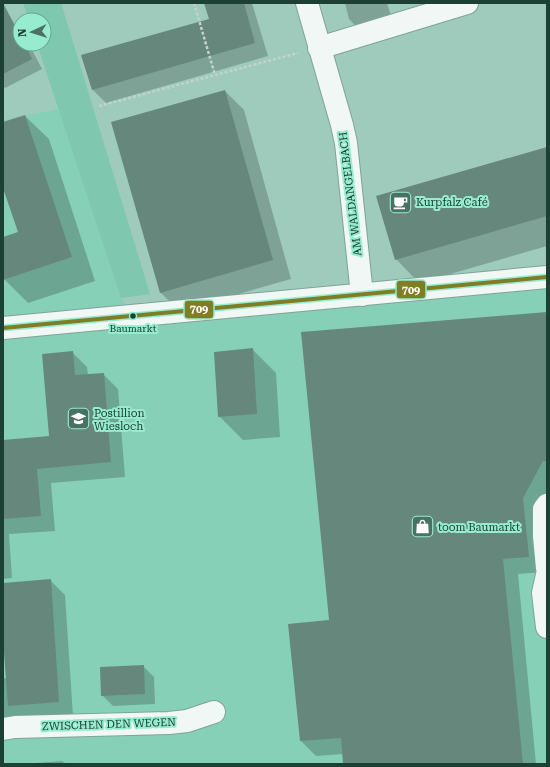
<svg xmlns="http://www.w3.org/2000/svg" width="550" height="767" font-family="'Roboto Serif',serif">
<style>
.built{fill:#87d0b8}
.green{fill:#7fc7af}
.shadow{fill:#0003}
.building{fill:#66877c}
.lines{fill:none;stroke-linecap:round;stroke-linejoin:round}
.minor-casing{stroke:#7fa398;stroke-width:24}
.path{stroke:#c3d2cd;stroke-width:2.5;stroke-dasharray:3 2;stroke-linecap:butt}
.minor{stroke:#f0f7f5;stroke-width:22}
.bus-1-casing{stroke:#97eccf;stroke-width:7}
.bus-1{stroke:#807d27;stroke-width:4}
.bus-dot{fill:#1c4034;stroke:#97eccf;stroke-width:1.5}
.labels{text-anchor:middle;stroke-width:4;stroke-linejoin:round;paint-order:stroke}
.bus-label{font-size:10px;fill:#1c4034;stroke:#97eccf}
.street-label{font-size:11px;fill:#1c4034;stroke:#97eccf}
.poi-label{font-size:11px;fill:#1c4034;stroke:#97eccf;text-anchor:start}
.line-badge{stroke:#97eccf;stroke-width:1.5}
.badge-label{font-size:11px;text-anchor:middle;font-weight:bold;fill:#fff}
</style>
<rect width="100%" height="100%" fill="#9ecbbc"/>
<path class="built" d="M59 109 121 298 131 316 547 277V764H3V120Z"/>
<path class="green" d="M23 3H61L150 294 121 298 37 44H44V20H29Z"/>
<path class="shadow" d="M205 3H252L268 56 106 103 92 89 210 20Z
M345 3H387L394 26 364 34 349 19Z
M14 24 20 30V44H29L42 69 5 88 4 87 3 88V29Z
M225 91 244 110 291 279 179 311 160 292Z
M25 116 49 139 95 281 28 303 4 279 3 276V238L19 232 3 185V123Z
M547 148V246L419 283 396 259Z
M547 313V496L544 572 518 574 536 764H344L343 754 316 756 301 741 330 621Z
M252 349 276 373 280 437 243 440 219 416Z
M72 352 87 367 88 375 103 374 118 389 125 477 51 483 55 531 9 534 12 578 3 579V441L50 437Z
M50 580 65 595 73 716 3 726V678H7L3 624V584Z
M143 666 154 677 155 704 113 706 102 695Z
M62 761 66 764H23Z"/>
<path class="building" d="M3 3 20 35V44H25L32 59 3 74Z
M204 3H244L255 43 92 90 81 55 209 19Z
M225 90 273 260 160 293 111 122Z
M25 115 72 257 3 280V237L18 232 3 188V122Z
M547 147V216L395 260 376 196Z
M547 312V461H543L523 498 529 557 503 559 523 764H343L341 738 300 741 288 624 329 620 301 332Z
M253 348 257 414 218 417 214 352Z
M73 351 75 375 104 373 111 462 37 469 41 516 3 519V440L49 436 42 354Z
M51 579 59 702 8 706 3 639V583Z
M144 665 145 694 101 696 100 667Z"/>
<g class="lines">
<defs>
<path id="minor" d="M307 3 342 125 346 143 362 295
M319 48 467 3
M3 328 547 277
M547 505 544 509V536L547 568
M547 575 543 593 547 627
M3 729 15 727 169 723 187 721 214 712"/>
</defs>
<use href="#minor" class="minor-casing"/>
<path class="path" d="M194 3 215 75
M99 106 298 53"/>
<use href="#minor" class="minor"/>
<defs>
<path id="bus-1" d="M3 328 547 277"/>
</defs>
<use href="#bus-1" class="bus-1-casing"/>
<use href="#bus-1" class="bus-1"/>
</g>
<defs>
<symbol id="cafe-square" viewBox="-11 -11 22 22"><rect x="-9" y="-9" width="18" height="18" rx="4" fill="#4a7164" stroke="#97eccf"/><path d="M-5.5-4.5H6V0H3Q3 3.5 0 3.5H-2.5Q-5.5 3.5-5.5 0ZM3-3.2v2h1.7v-2ZM-6 4.5H4V6H-6Z" fill="#fff"/></symbol>
<symbol id="school-square" viewBox="-11 -11 22 22"><rect x="-9" y="-9" width="18" height="18" rx="4" fill="#4a7164" stroke="#97eccf"/><path d="M0-5L7-2L0 1L-7-2ZM-4 1L0 2.5L4 1V4Q0 6-4 4Z" fill="#fff"/></symbol>
<symbol id="shop-square" viewBox="-11 -11 22 22"><rect x="-9" y="-9" width="18" height="18" rx="4" fill="#4a7164" stroke="#97eccf"/><path d="M-5-2.5h2.3a2.7 3.5 0 0 1 5.4 0H5L5.5 6h-11ZM-1.5-2.5h3a1.5 2.3 0 0 0-3 0Z" fill="#fff"/></symbol>
</defs>
<g fill-rule="evenodd">
<use href="#cafe-square" x="388" y="190" width="25" height="25"/>
<use href="#school-square" x="66" y="406" width="25" height="25"/>
<use href="#shop-square" x="410" y="514" width="25" height="25"/>
</g>
<circle class="bus-dot" cx="133" cy="316" r="3.5"/>
<g class="labels">
<g class="bus-label">
<text x="133" y="332">Baumarkt</text>
</g>
<g class="street-label">
<text transform="translate(350 194) rotate(-97)" y="4">AM WALDANGELBACH</text>
<text transform="translate(109 724) rotate(-2)" y="4">ZWISCHEN DEN WEGEN</text>
</g>
<g class="poi-label">
<text x="416" y="206">Kurpfalz Café</text>
<text x="94" y="417">Postillion<tspan x="94" dy="13">Wiesloch</tspan></text>
<text x="438" y="531">toom Baumarkt</text>
</g>
</g>
<g class="line-badge">
<rect x="396" y="280" width="30" height="19" rx="4" fill="#807d27"/>
<rect x="184" y="300" width="30" height="19" rx="4" fill="#807d27"/>
</g>
<g class="badge-label">
<text x="411" y="294">709</text>
<text x="199" y="313">709</text>
</g>
<rect width="550" height="767" fill="none" stroke="#1c4034" stroke-width="8"/>
<g transform="translate(32 32) rotate(266)"><circle r="19" fill="#97eccf" stroke="#66a791"/>
<path d="M0-3L7 15L0 10L-7 15Z" fill="#4a7164"/>
<text y="-6" font-size="11" font-weight="bold" text-anchor="middle" fill="#1c4034">N</text>
</g>
</svg>
